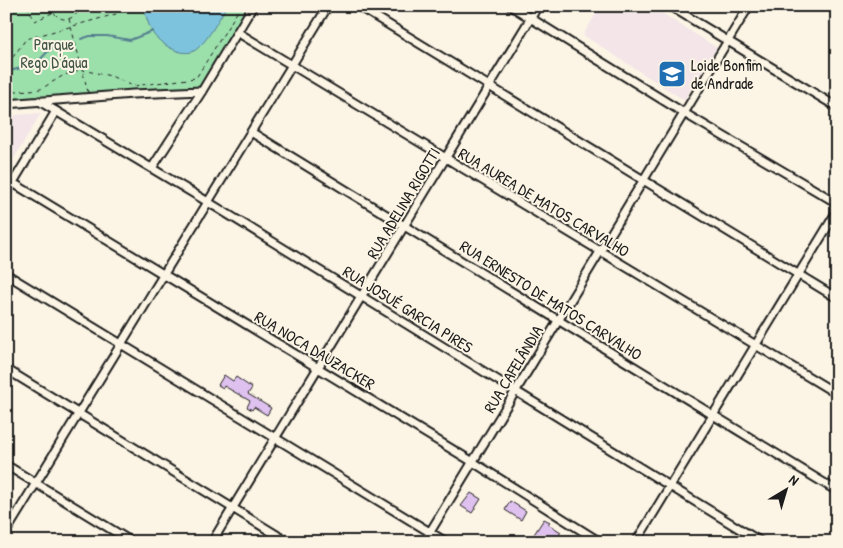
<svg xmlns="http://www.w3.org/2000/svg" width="843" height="548" font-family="'Patrick Hand',sans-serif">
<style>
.built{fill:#f3e5e8}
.green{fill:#9bdfab;stroke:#5c7e64}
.water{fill:#7dc3dd;stroke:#568090}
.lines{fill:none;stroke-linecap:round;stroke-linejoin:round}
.stream{stroke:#568090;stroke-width:2}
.building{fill:#dfc1ef;stroke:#1c1c1c}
.minor-casing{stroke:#1c1c1c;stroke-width:11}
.path{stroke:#1c1c1c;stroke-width:1;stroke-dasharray:4 4;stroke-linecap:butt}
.minor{stroke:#fcf5e5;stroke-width:7}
.labels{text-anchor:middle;stroke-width:4;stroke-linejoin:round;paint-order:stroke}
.park-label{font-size:16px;fill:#425647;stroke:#fcf5e5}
.poi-label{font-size:16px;fill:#1c1c1c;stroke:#fcf5e5;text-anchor:start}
.street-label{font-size:16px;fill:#1c1c1c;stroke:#fcf5e5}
</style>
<rect width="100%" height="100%" fill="#fcf5e5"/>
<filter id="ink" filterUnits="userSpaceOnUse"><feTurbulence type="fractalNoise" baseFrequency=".02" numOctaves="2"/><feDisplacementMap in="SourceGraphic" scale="10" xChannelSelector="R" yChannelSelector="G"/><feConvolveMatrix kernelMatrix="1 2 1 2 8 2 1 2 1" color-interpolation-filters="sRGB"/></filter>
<g filter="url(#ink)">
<path class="built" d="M601 6H651L717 48 684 100 583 35Z
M41 113 6 172V116Z"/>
<path class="green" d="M6 6H248L200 87 6 103Z"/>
<path class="water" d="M153 6H227C218 20 210 37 198 48 186 60 163 46 154 35 149 28 147 18 144 10Z"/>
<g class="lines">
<path class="stream" d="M81 39 90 36H107L130 40 153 31
M6 72 36 64 51 48 71 42"/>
</g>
<path class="building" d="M224 375 233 381 236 377 252 388 248 394 271 408 267 415 254 407 252 410 247 407 250 401 224 386 223 388 218 385Z
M471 493 481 499 472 513 461 506Z
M510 501 526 511 521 520 505 510Z
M544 519 550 522 548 524 561 532 555 542H529Z"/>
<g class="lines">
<defs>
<path id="minor" d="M358 6 837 298
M511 6 684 113 837 203
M670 6 837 107
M832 6 837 9
M237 32 837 394
M39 101 208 202 761 542
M6 104 133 94 202 91
M251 132 837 491
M152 168 202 91 253 6
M13 183 473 462 600 542
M6 194 56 111
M6 274 446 542
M6 369 288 542
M6 465 132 542
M6 532 328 6
M212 542 538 6
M424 542 749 6
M636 542 837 211"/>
</defs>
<use href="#minor" class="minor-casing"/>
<path class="path" d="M27 6 35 21 52 13
M51 6C56 24 75 23 81 6
M69 19 88 92
M6 61 13 57 26 39 116 14 121 11 124 6
M6 92 41 89 64 75 82 70 111 76 133 86 196 78 241 6"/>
<use href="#minor" class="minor"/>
</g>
</g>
<defs>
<symbol id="school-square" viewBox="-11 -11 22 22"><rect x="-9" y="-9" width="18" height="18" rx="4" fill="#1f6fb2" stroke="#fcf5e5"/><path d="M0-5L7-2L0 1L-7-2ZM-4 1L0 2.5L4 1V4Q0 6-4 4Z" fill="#fff"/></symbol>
</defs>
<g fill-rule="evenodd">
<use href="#school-square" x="656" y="58" width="32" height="32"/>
</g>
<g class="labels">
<g class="park-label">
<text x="54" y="50">Parque<tspan x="54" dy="18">Rego D'água</tspan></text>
</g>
<g class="poi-label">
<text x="691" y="71">Loide Bonfim<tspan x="691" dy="18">de Andrade</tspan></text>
</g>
<g class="street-label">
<text transform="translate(544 202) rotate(31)" y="6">RUA AUREA DE MATOS CARVALHO</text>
<text transform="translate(403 203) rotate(-59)" y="6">RUA ADELINA RIGOTTI</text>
<text transform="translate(551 300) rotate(32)" y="6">RUA ERNESTO DE MATOS CARVALHO</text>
<text transform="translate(408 309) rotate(32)" y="6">RUA JOSUÉ GARCIA PIRES</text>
<text transform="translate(315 350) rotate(31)" y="6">RUA NOCA DAUZACKER</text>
<text transform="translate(513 369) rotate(-59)" y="6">RUA CAFELÂNDIA</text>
</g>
</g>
<rect width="843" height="548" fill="none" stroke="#fcf5e5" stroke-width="25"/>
<rect x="12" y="12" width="818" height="523" fill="none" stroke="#1c1c1c" stroke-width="2" filter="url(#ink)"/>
<g transform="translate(786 490) rotate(38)" stroke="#fcf5e5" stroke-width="4" paint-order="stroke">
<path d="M0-4L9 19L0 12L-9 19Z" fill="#1c1c1c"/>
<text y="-8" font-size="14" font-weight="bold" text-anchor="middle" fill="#1c1c1c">N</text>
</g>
</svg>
